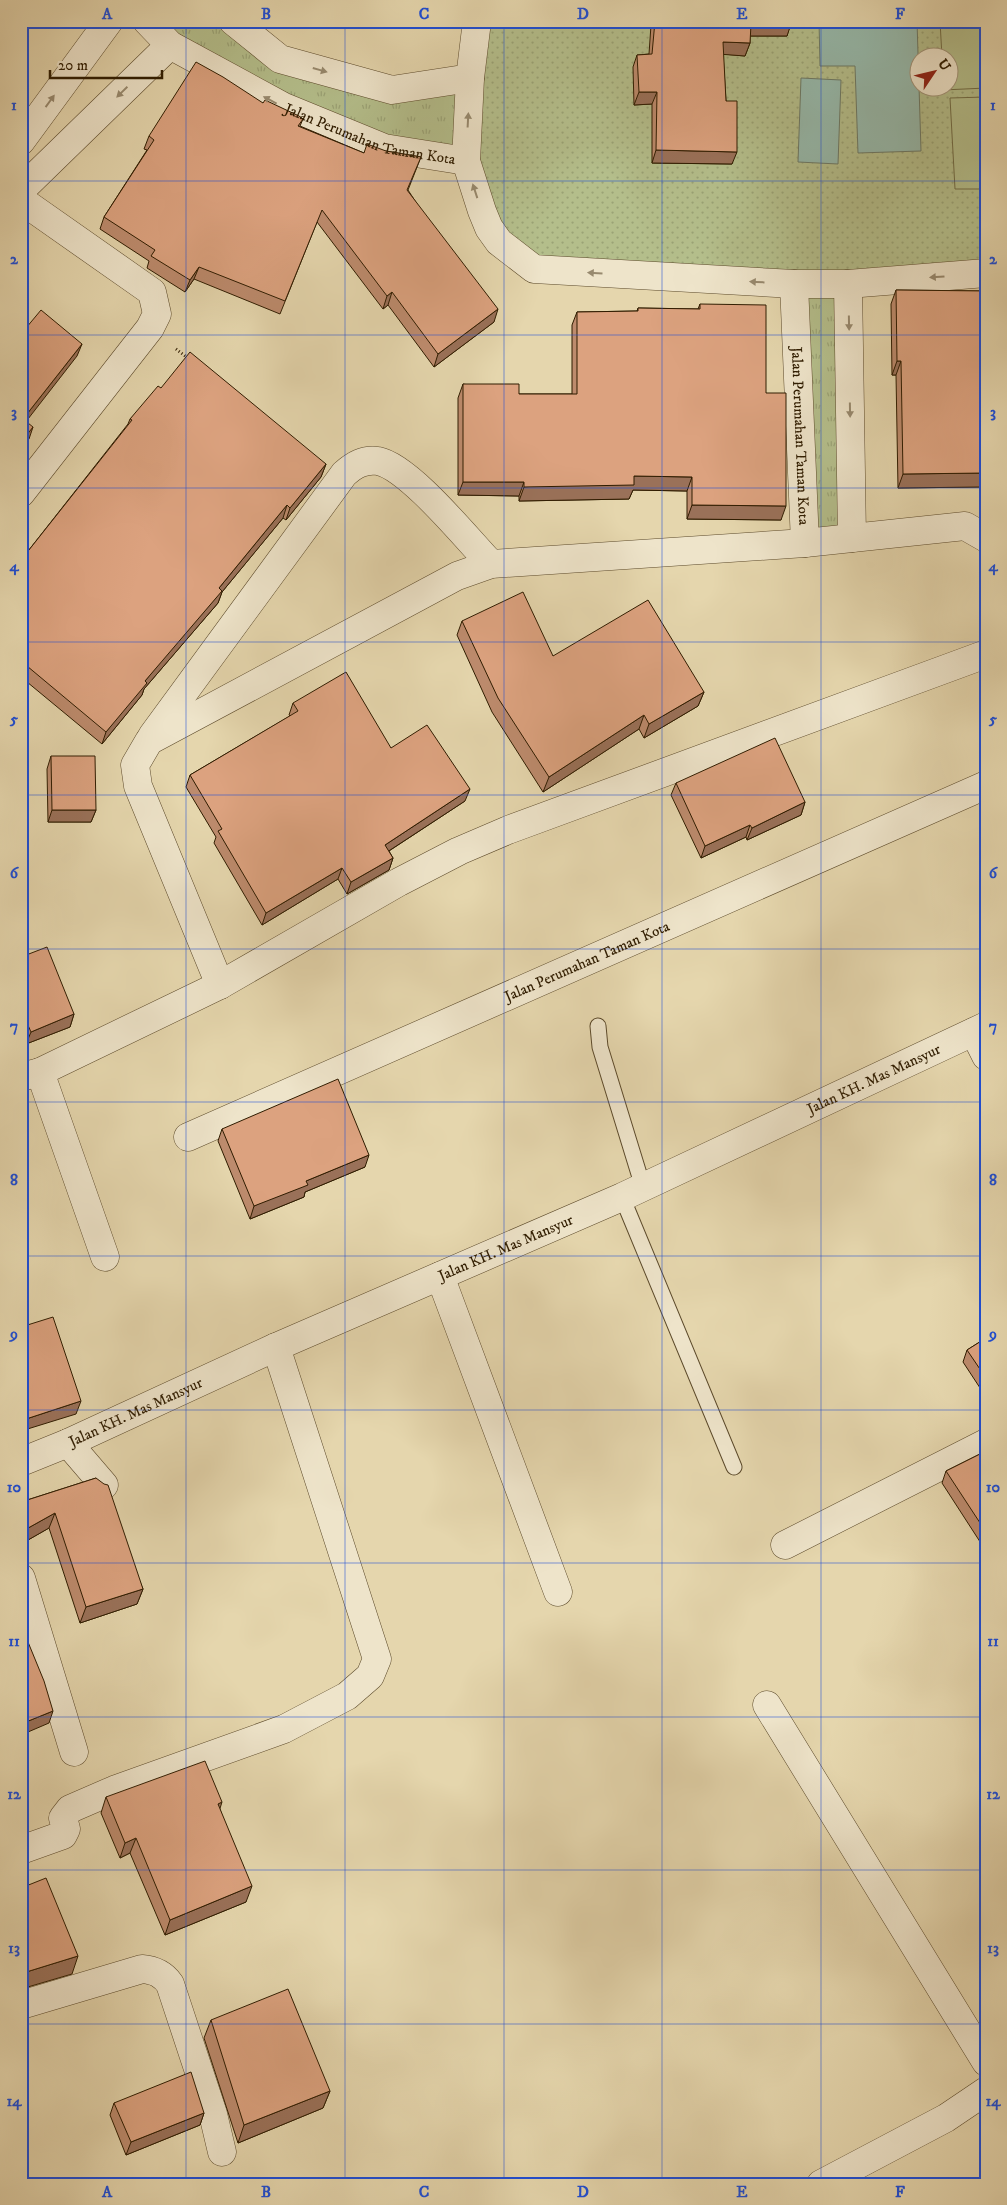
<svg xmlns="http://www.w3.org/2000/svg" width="1007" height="2205" font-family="'IM FELL DW Pica',serif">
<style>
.grass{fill:url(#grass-tufts);stroke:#726d46}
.park{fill:url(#park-dots);stroke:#726d46;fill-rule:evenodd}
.pitch{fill:#b4be8b;stroke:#726d46}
.water{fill:#96b9ab;stroke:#6d7a67}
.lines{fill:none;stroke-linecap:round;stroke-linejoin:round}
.lane-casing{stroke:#5c4a2b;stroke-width:17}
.street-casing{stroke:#5c4a2b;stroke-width:29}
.path{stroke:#2f1c00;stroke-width:3;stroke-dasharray:1 2.5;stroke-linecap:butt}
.lane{stroke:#eee4ca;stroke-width:15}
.street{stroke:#eee4ca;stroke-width:28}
.wall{fill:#bd8b6d;stroke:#2f1c00}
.shaded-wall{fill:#9a7159;stroke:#2f1c00}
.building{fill:#dca27f;stroke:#2f1c00}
.oneway{fill:#988a6f}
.grid{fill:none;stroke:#1d4ed8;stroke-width:1;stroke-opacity:0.55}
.labels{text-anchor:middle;stroke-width:4;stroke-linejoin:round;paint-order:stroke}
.street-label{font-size:15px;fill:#2f1c00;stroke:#eee4ca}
.neatline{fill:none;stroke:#1d4ed8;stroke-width:2}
.grid-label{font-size:16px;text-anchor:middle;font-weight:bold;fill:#1d4ed8}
</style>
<defs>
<pattern id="grass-tufts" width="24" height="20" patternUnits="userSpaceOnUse" patternTransform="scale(1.25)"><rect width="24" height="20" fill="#b4be8b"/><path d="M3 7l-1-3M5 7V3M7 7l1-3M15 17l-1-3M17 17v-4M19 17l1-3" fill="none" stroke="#9ba376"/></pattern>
<pattern id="park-dots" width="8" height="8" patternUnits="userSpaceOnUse" patternTransform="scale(1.25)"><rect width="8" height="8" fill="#b4be8b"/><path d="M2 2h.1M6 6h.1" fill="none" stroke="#9ba376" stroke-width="1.8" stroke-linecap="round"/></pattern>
</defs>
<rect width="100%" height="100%" fill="#e5d6ad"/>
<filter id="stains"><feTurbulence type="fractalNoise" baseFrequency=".004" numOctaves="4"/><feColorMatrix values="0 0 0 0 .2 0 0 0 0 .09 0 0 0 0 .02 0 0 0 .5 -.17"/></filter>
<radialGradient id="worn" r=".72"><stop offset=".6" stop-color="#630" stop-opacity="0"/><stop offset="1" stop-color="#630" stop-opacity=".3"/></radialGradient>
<path class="grass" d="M147 21H233L280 59 392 90 470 78 466 161 384 148Z
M794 284H848L852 538 805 543Z"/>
<path class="park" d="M477 21H986V273L534 269 482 211 470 78ZM920 58H950V88H920Z"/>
<path class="pitch" d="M940 21H986V88L943 90V88H950V58L942 57Z
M986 97V189H955L950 98Z"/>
<path class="water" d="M819 21H917L921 151 858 153 855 66H820Z
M801 78 841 80 838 164 798 162Z"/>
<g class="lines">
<defs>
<path id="lane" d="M598 1026 600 1047 643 1187
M622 1197 734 1467"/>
<g id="street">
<path id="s1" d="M147 21 170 45 284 107 384 148 466 161"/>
<path d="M233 21 280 59 392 90 470 78 477 21"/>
<path d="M470 78 466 161 482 211 489 228 499 242 534 269 794 284H848L986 273"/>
<path d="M21 141 109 21"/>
<path d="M21 190 170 45"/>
<path d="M21 200 152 292 157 314 150 328 21 493"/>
<path id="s2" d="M794 284 805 543"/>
<path d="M848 284 852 538"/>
<path d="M152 736 344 474C354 465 364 459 378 461 409 467 467 539 491 564"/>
<path d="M220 985 138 786 135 765 149 741 457 576 491 564 805 543 965 526 986 538"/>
<path d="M974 1032 986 1056"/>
<path d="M40 1072 105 1257"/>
<path d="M21 1077 40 1072 220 985 399 882 459 851 508 830 986 654"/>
<path id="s3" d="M188 1137 986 785"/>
<path d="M440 1276 558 1592"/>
<path d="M68 1443 104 1485"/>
<path id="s4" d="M21 1462 68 1443 276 1347 622 1197 986 1026"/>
<path d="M785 1545 986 1443"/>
<path d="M21 1578 74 1752"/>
<path d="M767 1705 986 2062"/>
<path d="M21 1850 63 1835 66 1829 63 1818 70 1809 114 1790 284 1729 347 1696 370 1676 377 1659 276 1347"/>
<path d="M21 2005 142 1969C155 1970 163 1974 170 1984L213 2114 222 2152"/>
<path d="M821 2184 946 2118 986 2091"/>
</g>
</defs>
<use href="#lane" class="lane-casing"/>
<use href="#street" class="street-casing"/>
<path class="path" d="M176 349 189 359"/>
<use href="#lane" class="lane"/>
<use href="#street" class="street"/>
</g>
<path class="wall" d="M652 21H791L787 36H750V43L745 56 723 54 726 101 732 164 652 163V104L634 105 633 67 637 55 649 54 651 25Z
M263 103 303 119 300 126 364 153 386 151 421 157 408 190 494 322 434 367 388 305 383 309 317 222 280 314 194 279 185 292 147 268 149 261 100 229 104 217 147 150 144 149 149 136Z
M896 290 986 291V445H984L985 473 980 487 898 488 896 375H892L891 304Z
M700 304 766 393 781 520 687 519V491L633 490 629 499 519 501V496L458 495V398L463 384 519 394H572V325L577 312 637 311 638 308 698 309Z
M161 388 326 464 321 477 286 520 283 518 222 592 218 603 144 689 142 695 102 744 21 677V560L128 424 130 419Z
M462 621 553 656 704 692 698 706 644 738 639 729 543 792 492 712 457 635Z
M293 703 391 748 465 801 389 851 393 858 389 870 347 894 338 879 262 925 214 843 216 837 186 787 190 775 290 716 289 715Z
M51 756 96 810 91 822H48L47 769Z
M676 783 805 802 801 815 747 840 746 837 701 858 671 795Z
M21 957 74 1014 70 1027 26 1044 23 1035 21 1036Z
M222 1129 365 1167 305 1192 304 1197 250 1219 218 1141Z
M986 1338V1397L963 1362 967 1350Z
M986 1451V1551L942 1483 946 1471Z
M96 1478 143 1589 137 1604 80 1623 49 1528 21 1544V1502Z
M106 1797 220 1809 246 1902 165 1935 130 1853 120 1858 101 1813Z
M211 2020 330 2091 323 2108 238 2143 204 2038Z
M114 2103 204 2113 200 2125 126 2155 110 2115Z"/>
<path class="shaded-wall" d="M26 21H31L21 34V28Z
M751 24H791L787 36H746Z
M723 42 750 43 745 56 718 54Z
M639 92H657L652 104 634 105Z
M656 150 737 152 732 164 652 163Z
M199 267 194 279 185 292 190 280Z
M392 292 388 305 383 309 387 296Z
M498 309 494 322 434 367 438 354Z
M82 344 77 356 21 428 23 419Z
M897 361H901L896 375H892Z
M33 427 29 439 21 448V442Z
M984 431H986V445H979Z
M326 464 321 477 286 520 290 508Z
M985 473 980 487 898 488 903 474Z
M634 476 692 477 687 491 633 490 629 499 519 501 524 487Z
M463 482H524L519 496 458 495Z
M287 505 283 518 222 592 218 603 144 689 142 695 102 744 106 732 145 681 219 588Z
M692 505 786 506 781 520 687 519Z
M704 692 698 706 644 738 649 724Z
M644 715 639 729 543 792 549 777Z
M470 789 465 801 381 856 385 845Z
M805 802 801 815 747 840 752 828Z
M52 810H96L91 822H48Z
M750 825 746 837 701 858 705 846Z
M393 858 389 870 347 894 351 882Z
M342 868 338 879 262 925 266 913Z
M74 1014 70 1027 26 1044 31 1032Z
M27 1023 23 1035 21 1036V1025Z
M369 1155 365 1167 305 1192 304 1197 250 1219 254 1206 306 1181Z
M81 1401 76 1414 21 1431V1424L23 1420Z
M55 1513 49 1528 21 1544V1532Z
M143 1589 137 1604 80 1623 86 1607Z
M53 1711 49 1723 21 1735V1724Z
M222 1802 217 1818 218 1804Z
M136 1838 130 1853 120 1858 125 1843Z
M252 1886 246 1902 165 1935 170 1920Z
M78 1956 72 1974 21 1989V1974L23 1973Z
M330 2091 323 2108 238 2143 244 2125Z
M204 2113 200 2125 126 2155 131 2142Z"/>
<path class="building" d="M21 21H26L21 28Z
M655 21H791V24H751L750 43 723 42 726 101H737V152L656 150 657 92H639L637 55 652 54Z
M196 62 223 77 263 103 265 100 299 116 303 119 298 126 364 153 367 144 386 151 421 157 407 190 498 309 438 354 392 292 387 296 322 210 285 301 199 267 190 280 151 256 155 250 104 217 154 140 149 136Z
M896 290 986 291V431H984L985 473 903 474 901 361H897Z
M700 304 766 305V393H786V506L692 505V477L634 476V485L524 487V482H463V384H519V394H577V312L638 311V308L700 309Z
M41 310 82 344 23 419 33 427 21 442V334Z
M190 352 326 464 290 508 287 505 219 588 222 591 145 681 147 683 106 732 21 661V560L132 420 130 419 158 386 161 388Z
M523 592 553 656 648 600 704 692 649 724 644 715 549 777 498 698 462 621Z
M346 672 391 748 427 725 470 789 385 845 393 858 351 882 342 868 266 913 218 831 222 829 190 775 298 711 293 703Z
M775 738 805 802 752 828 750 825 705 846 676 783Z
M51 756H95L96 810H52Z
M47 947 74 1014 31 1032 27 1023 21 1025V957Z
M338 1079 369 1155 306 1181 308 1185 254 1206 222 1129Z
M53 1317 81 1401 23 1420 21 1416V1327Z
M986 1338V1378L967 1350Z
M986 1451V1532L946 1471Z
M96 1478 104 1484 108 1485 143 1589 86 1607 55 1513 21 1532V1502Z
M21 1625 44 1681 53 1711 21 1724Z
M205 1761 222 1802 218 1804 252 1886 170 1920 136 1838 125 1843 106 1797Z
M46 1878 78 1956 23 1973 21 1974V1888Z
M288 1989 330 2091 244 2125 211 2020Z
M191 2072 204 2113 131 2142 114 2103Z"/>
<defs><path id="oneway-solid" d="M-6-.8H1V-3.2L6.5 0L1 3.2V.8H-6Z" transform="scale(1.25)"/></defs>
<g class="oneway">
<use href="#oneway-solid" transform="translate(320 70) rotate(16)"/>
<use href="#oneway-solid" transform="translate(122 92) rotate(136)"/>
<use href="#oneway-solid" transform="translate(270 100) rotate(-152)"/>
<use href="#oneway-solid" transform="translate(50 101) rotate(-54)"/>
<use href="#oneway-solid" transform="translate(468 120) rotate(-87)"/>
<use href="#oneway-solid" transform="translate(475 191) rotate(-108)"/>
<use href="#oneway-solid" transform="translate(595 273) rotate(-177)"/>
<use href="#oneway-solid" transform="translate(937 277) rotate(176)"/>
<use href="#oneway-solid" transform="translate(757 282) rotate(-177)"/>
<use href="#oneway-solid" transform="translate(849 323) rotate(89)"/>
<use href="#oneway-solid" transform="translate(850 410) rotate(89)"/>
</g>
<path class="grid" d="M186 21V2184M345 21V2184M504 21V2184M662 21V2184M821 21V2184M21 181H986M21 335H986M21 488H986M21 642H986M21 795H986M21 949H986M21 1102H986M21 1256H986M21 1410H986M21 1563H986M21 1717H986M21 1870H986M21 2024H986"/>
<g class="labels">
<g class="street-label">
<text dy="5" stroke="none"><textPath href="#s1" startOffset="254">Jalan Perumahan Taman Kota</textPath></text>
<text dy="5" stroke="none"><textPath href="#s2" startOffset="152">Jalan Perumahan Taman Kota</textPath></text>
<text dy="5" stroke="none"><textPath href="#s3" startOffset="436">Jalan Perumahan Taman Kota</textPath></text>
<text dy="5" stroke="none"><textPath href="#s4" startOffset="935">Jalan KH. Mas Mansyur</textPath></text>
<text dy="5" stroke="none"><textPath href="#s4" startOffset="530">Jalan KH. Mas Mansyur</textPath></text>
<text dy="5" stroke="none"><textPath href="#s4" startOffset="125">Jalan KH. Mas Mansyur</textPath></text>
</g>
</g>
<rect width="1007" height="2205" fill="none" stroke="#e5d6ad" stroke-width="55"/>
<g transform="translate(934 72) rotate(55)"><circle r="24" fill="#eee4ca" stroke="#a29479"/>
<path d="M0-4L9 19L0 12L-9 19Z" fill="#8f2418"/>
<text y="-8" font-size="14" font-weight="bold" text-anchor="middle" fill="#2f1c00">U</text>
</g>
<path d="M50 70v8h112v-8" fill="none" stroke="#2f1c00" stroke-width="2.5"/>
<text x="58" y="70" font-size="15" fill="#2f1c00" stroke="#eee4ca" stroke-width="4" paint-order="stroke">20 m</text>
<rect x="28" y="28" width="952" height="2150" class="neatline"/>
<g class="grid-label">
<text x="107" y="19">A</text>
<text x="266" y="19">B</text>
<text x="424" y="19">C</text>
<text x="583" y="19">D</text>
<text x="742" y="19">E</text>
<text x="900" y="19">F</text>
<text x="14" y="110">1</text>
<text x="993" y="110">1</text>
<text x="14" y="264">2</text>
<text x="993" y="264">2</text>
<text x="14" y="417">3</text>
<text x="993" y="417">3</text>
<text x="14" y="571">4</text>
<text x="993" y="571">4</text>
<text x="14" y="724">5</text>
<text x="993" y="724">5</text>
<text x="14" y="878">6</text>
<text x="993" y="878">6</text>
<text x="14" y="1031">7</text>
<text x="993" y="1031">7</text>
<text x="14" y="1185">8</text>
<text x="993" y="1185">8</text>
<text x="14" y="1339">9</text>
<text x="993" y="1339">9</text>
<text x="14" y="1492">10</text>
<text x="993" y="1492">10</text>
<text x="14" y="1646">11</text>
<text x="993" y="1646">11</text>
<text x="14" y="1799">12</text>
<text x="993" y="1799">12</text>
<text x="14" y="1953">13</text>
<text x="993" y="1953">13</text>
<text x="14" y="2106">14</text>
<text x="993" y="2106">14</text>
<text x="107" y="2197">A</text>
<text x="266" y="2197">B</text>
<text x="424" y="2197">C</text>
<text x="583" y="2197">D</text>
<text x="742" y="2197">E</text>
<text x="900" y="2197">F</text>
</g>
<rect width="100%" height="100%" filter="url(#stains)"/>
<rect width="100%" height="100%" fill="url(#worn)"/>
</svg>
